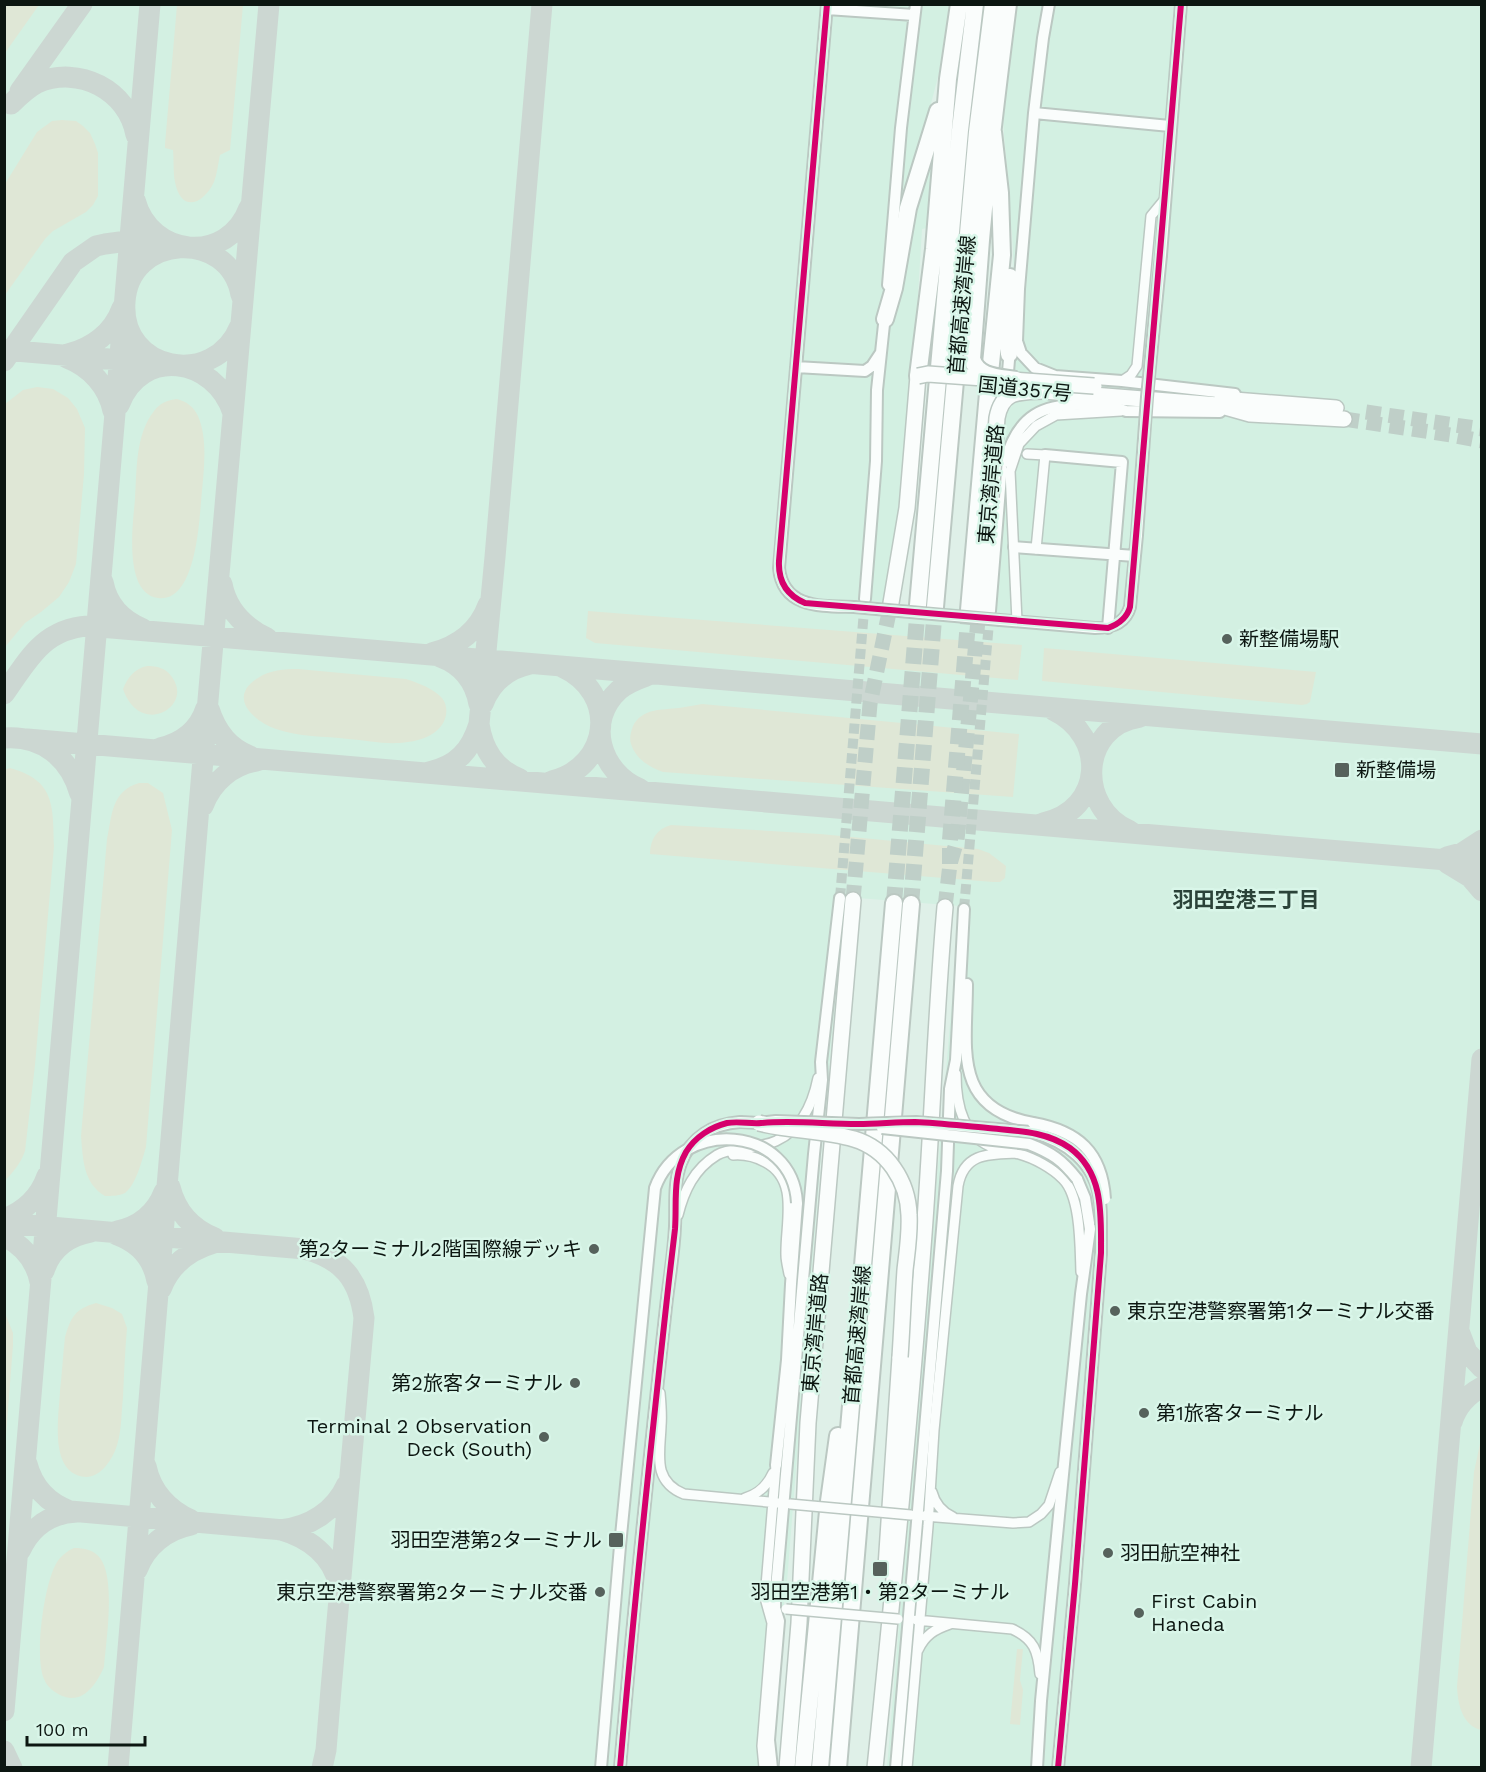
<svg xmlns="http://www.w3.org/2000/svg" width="1486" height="1772" font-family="'Work Sans','Noto Sans JP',sans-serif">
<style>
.built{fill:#d3f0e2}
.green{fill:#dfe7d6}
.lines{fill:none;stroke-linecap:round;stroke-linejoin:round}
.taxiway{stroke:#ccd7d2;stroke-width:21}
.tertiary-tunnel{stroke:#bfcfc8;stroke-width:10;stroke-dasharray:10 5;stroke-linecap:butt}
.trunk-tunnel{stroke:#bfcfc8;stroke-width:15;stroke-dasharray:15 8;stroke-linecap:butt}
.motorway-tunnel{stroke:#bfcfc8;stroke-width:16;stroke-dasharray:16 8;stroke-linecap:butt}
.minor-casing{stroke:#bbc8c2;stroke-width:12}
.tertiary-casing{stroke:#bbc8c2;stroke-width:14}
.trunk-casing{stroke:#bbc8c2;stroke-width:18}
.motorway-casing{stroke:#bbc8c2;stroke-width:20}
.minor{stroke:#fafdfc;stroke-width:9}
.tertiary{stroke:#fafdfc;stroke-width:10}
.trunk{stroke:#fafdfc;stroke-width:15}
.motorway{stroke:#fafdfc;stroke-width:16}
.minor-bridge-casing{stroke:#bbc8c2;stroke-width:12;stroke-linecap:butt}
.tertiary-bridge-casing{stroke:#bbc8c2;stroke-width:14;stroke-linecap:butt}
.trunk-bridge-casing{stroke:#bbc8c2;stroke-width:18;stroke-linecap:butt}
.motorway-bridge-casing{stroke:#bbc8c2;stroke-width:20;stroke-linecap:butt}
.minor-bridge{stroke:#fafdfc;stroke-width:9}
.tertiary-bridge{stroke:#fafdfc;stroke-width:10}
.trunk-bridge{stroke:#fafdfc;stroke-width:15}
.motorway-bridge{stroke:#fafdfc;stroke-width:16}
.cycleway-casing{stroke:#d9f6e9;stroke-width:10}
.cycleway{stroke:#d6006c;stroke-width:6}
.poi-dot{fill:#56625c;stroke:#d9f6e9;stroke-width:2}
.labels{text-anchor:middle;stroke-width:5;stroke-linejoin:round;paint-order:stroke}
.street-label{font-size:20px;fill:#0c1611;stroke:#d9f6e9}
.poi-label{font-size:20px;fill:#0c1611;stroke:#d9f6e9;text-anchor:start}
.neighbourhood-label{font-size:21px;font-weight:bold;fill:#2b4339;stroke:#d9f6e9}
</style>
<rect width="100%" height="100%" fill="#dff0e8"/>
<path class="built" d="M5 5H949L939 73 923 134 933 150 927 228 922 229 912 395 891 603 985 611 1000 437 1004 371 1014 277 1012 233 1007 202 1009 187 1004 136 1003 113 1014 5H1481V1767H887L960 906 845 897 821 1156 787 1582 781 1624 769 1767 5 1768Z"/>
<path class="green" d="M5 4 39 5 5 53 4 5Z
M177 5H243L230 150 220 155C218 164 217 174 214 182 203 205 181 213 175 182 173 172 174 160 173 150L165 148V144Z
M62 120 76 121 83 126 90 133 95 144 98 153V196L93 205 86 212 53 231 45 239 5 295V184L37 132 52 121Z
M37 387 53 389 68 398 77 409 85 428 84 474 76 564 69 582 59 597 41 612 25 623 5 647V404L23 390Z
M177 399C187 402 193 406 198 416 209 442 203 475 201 502 199 525 195 603 158 598 123 593 133 523 135 499 137 471 135 435 154 411 160 403 167 400 177 399Z
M588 611 1022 645 1018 680 595 643 586 638Z
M1044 648 1316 672 1310 702 1307 704 1302 705 1042 681Z
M147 666C157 666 166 668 172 677 194 707 140 738 123 689 128 677 134 669 147 666Z
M298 669 406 679C418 683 433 688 442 698 446 703 447 709 446 715 442 736 417 742 399 743 382 744 365 740 348 739 325 736 298 737 276 729 253 721 227 697 258 678 269 670 285 669 298 669Z
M702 704 1019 734 1013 797 663 772C649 767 636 759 631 744 629 738 631 732 633 726 642 708 662 710 679 708 687 707 695 705 702 704Z
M10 768C55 780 53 806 54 846L35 1065 25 1151C21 1163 13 1172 5 1181L4 770Z
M139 783H148L163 793 172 830 146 1147C142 1160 136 1185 125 1193 119 1196 111 1196 105 1196 83 1183 83 1159 81 1136L107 839C112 816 111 791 139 783Z
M671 825 820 834 978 849 989 853 1006 866 1005 878 1000 882H993L650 854C650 839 657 829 671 825Z
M96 1303 112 1308 122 1314 127 1328C125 1351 124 1374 123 1397 121 1415 122 1434 115 1451 110 1462 100 1477 86 1477 48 1475 59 1416 60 1391 62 1373 63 1355 65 1337 71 1317 75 1309 96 1303Z
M5 1313 13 1333V1345L5 1448Z
M1481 1439 1482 1730H1481C1462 1725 1458 1704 1457 1687L1474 1472Z
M74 1548C84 1548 94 1550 100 1558 116 1579 106 1641 104 1667 96 1685 82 1706 60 1695 53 1691 47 1687 44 1679 34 1657 44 1583 57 1562 61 1556 67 1551 74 1548Z
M1017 1649H1023L1020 1680 1023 1690 1020 1725 1010 1724Z"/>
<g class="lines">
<path class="taxiway" d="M20 91 82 4
M11 104C19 96 27 88 37 83 79 65 128 90 136 135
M135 200C150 258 228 265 249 208
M240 326C214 390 120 371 125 302 129 234 229 228 241 295
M4 350 132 361
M68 354C92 348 113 333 122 308
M67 358C90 367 108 386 113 411
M4 361 73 262 96 246 105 244 120 242 142 243
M119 405C141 346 215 357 233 413
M103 582C107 604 121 620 143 629
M222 584C227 610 244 627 267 638
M432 653C458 646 479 630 488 605
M440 657C462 665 475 682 479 704
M4 694C28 660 43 629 88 626L1482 744
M483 704C491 683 507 669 530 664
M209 709C216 731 228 748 250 756
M4 738C42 735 70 758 80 794
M27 739 1482 863
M160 748C182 743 199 730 206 708
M429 772C457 766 471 750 479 724
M520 779C495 769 483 750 479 724L495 557 542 4
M552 781C611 766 619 693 562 667
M640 789C600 772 585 721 619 690 628 682 638 679 649 675
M203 806C212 782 232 765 257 761
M1043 823C1104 810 1108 736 1053 710
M1130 831C1076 808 1079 726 1140 717
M1447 857 1462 853 1482 840
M1447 863 1470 877 1482 891
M170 1187C176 1211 192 1229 215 1238
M4 1219C25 1211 40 1196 47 1176
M4 1223 305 1249C342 1259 359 1279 364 1318L331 1689 326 1750 322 1768
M117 1231C139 1227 156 1213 164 1192
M117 1235C139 1243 153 1259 157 1281
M4 1236C24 1246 36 1261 40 1282
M44 1271C51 1249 69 1236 91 1232
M161 1289C170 1265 190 1250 214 1243
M1459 1331 1467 1352 1482 1368
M1452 1422C1457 1406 1467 1395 1482 1387
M27 1464C33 1487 48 1503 70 1511L284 1530
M146 1466C151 1491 168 1510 191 1520
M280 1530C310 1527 335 1511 347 1484
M281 1530C309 1538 333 1556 339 1586
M20 1551C31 1527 51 1513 77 1512
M137 1570C146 1546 166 1530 191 1525
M4 1711 150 4
M4 1751 12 1768
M118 1768 208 700 269 4
M1421 1768 1482 1059"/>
<path class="tertiary-tunnel" d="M840 898 865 599
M964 909 990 611"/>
<path class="trunk-tunnel" d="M1366 412 1482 429
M1344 419 1451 435 1482 441
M853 900 870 704 891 603
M945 907 950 864 957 840 979 610"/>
<path class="motorway-tunnel" d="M950 864V840L969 610
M894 903 918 605
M911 904 935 607"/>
<defs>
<path id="minor" d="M1122 381 1131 375 1137 366 1151 216 1165 199
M1027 454 1045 455 1036 549
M1017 621 1010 471 1019 444 1036 426 1056 415 1121 411
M956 1074C956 1106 963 1138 997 1149 1004 1151 1012 1152 1019 1154 1034 1158 1052 1168 1063 1179 1081 1197 1080 1247 1081 1272
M733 1155C745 1154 754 1156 765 1162 800 1180 785 1223 786 1255 786 1261 788 1268 789 1274
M678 1215C684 1191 694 1169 717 1155 727 1149 738 1150 749 1148 757 1146 767 1145 776 1141 801 1130 813 1103 818 1078
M660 1393C661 1404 662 1415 661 1426 660 1454 652 1481 684 1494L779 1503
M932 1492C935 1504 942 1512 953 1517
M745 1498C759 1494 767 1486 773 1473
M924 1516 1013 1523 1029 1522 1041 1514 1049 1505 1060 1472
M916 1620 1012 1629C1034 1639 1038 1651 1040 1674
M918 1650C925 1635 935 1629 950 1624
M764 1768 762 1746 772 1623 765 1598 776 1465
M907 1768 928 1526 934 1430 958 1186C964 1152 990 1154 1018 1153"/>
<path id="tertiary" d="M827 4 779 568C783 609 822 606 854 607
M1049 4 1043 38 1034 113 1019 289 1017 341 1021 353 1035 368 1055 376 1122 381 1235 394
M827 9 914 15
M1034 113 1170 126
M1161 255 1181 4
M888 285 901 128 916 4
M796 367 865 371 872 366 880 354
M1007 384 1010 348
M1045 455 1122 462 1108 628
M1005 462C1018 415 1042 403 1089 405 1103 406 1114 406 1126 411L1220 412
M1014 547 1135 556
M865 599 876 461 877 390 885 315
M990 611 1001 476V453
M1000 620 1095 628C1111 628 1125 624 1130 607L1137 535
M967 984C967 1047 951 1108 1033 1123
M1101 1253V1225
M776 1465 787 1360 791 1284 797 1203
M620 1768C633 1614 649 1460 666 1307 669 1280 674 1253 675 1226 676 1205 673 1184 681 1163 691 1137 713 1124 740 1122
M772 1768 769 1740 779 1621 775 1608V1600L814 1154 822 1080 821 1062 840 898
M896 1768 947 1171 950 1089 956 1060 964 909
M1037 1768 1041 1701 1064 1464 1081 1294 1090 1229 1085 1198 1077 1179"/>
<path id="trunk" d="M1043 391 1218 405 1250 414 1344 419
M1222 399 1336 408
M891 603 907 508 918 376
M979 610 991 497
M886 1567 900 1357
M787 1768 799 1623 808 1423 853 900
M875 1768C893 1594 910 1421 923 1247 932 1134 935 1020 945 907"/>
<path id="motorway" d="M981 240C988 161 998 83 1008 4
M885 319 894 288 908 208 938 111
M1009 354 1008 343 1010 277
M918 376 934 249 948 79 959 4
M918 605 960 130 975 4
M935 607 977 132 993 4
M969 610 988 393 1002 255 1000 193 993 132
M803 1768 829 1501 838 1436
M820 1768 894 903
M838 1768 911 904"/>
</defs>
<use href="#minor" class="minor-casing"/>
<use href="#tertiary" class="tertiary-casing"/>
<use href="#trunk" class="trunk-casing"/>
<use href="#motorway" class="motorway-casing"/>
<use href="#minor" class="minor"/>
<use href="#tertiary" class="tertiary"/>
<use href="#trunk" class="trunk"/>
<use href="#motorway" class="motorway"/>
<defs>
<path id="minor-bridge" d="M790 1504 911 1515
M786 1609 898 1619"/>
<path id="tertiary-bridge" d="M1137 535 1147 397 1161 255
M854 607 1000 620
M740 1122 759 1123 776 1121 859 1124 916 1122 1031 1132C1066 1141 1096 1162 1100 1202 1101 1209 1101 1218 1101 1225
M1033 1123C1078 1131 1102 1152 1105 1199
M882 1128 1029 1144C1052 1153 1062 1160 1077 1179
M601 1768 620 1546 655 1188C681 1117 793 1125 797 1203
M1058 1768 1075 1584 1101 1253"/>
<path id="trunk-bridge" d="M918 376 928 374 1094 386
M991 497 997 418C1002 390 1019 392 1043 391
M759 1123C790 1131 823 1130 854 1139 887 1149 908 1181 909 1215 910 1234 907 1252 905 1270 903 1299 902 1328 900 1357"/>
<path id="motorway-bridge" d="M981 240 972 359C978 378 999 377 1016 380"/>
</defs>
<use href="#minor-bridge" class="minor-bridge-casing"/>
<use href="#tertiary-bridge" class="tertiary-bridge-casing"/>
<use href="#trunk-bridge" class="trunk-bridge-casing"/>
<use href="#motorway-bridge" class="motorway-bridge-casing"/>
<use href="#minor-bridge" class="minor-bridge"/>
<use href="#tertiary-bridge" class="tertiary-bridge"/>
<use href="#trunk-bridge" class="trunk-bridge"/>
<use href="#motorway-bridge" class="motorway-bridge"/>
<defs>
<path id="cycleway" d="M827 4 779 561C778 581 786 595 805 603L1108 628C1119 624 1127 618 1130 607L1181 4
M620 1768C634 1605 651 1443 669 1280 671 1263 673 1246 675 1229 677 1202 672 1177 686 1152 695 1137 711 1127 727 1123 739 1121 750 1124 761 1123 793 1120 825 1124 858 1124 877 1124 896 1122 915 1122 939 1123 964 1126 988 1128 1017 1131 1046 1131 1070 1148 1104 1173 1101 1215 1101 1253L1075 1584 1058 1768"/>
</defs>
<use href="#cycleway" class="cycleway-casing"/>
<use href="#cycleway" class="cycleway"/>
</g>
<g class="poi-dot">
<circle cx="1227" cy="639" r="6"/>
<rect x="1334" y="762" width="16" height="16" rx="3"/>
<circle cx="594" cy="1249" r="6"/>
<circle cx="1115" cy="1311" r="6"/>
<circle cx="575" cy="1383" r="6"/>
<circle cx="1144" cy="1413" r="6"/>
<circle cx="544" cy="1437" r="6"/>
<rect x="608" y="1532" width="16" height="16" rx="3"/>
<circle cx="1108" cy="1553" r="6"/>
<rect x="872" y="1561" width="16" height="16" rx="3"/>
<circle cx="600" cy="1592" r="6"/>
<circle cx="1139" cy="1613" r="6"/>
</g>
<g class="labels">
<g class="street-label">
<text transform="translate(962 305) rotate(-85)" y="7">首都高速湾岸線</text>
<text transform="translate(1025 389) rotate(6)" y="7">国道357号</text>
<text transform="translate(991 484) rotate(-85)" y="7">東京湾岸道路</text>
<text transform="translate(815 1333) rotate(-85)" y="7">東京湾岸道路</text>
<text transform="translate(857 1335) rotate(-85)" y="7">首都高速湾岸線</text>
</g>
<g class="poi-label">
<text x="1239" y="646">新整備場駅</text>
<text x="1356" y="777">新整備場</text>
<text x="582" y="1256" text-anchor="end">第2ターミナル2階国際線デッキ</text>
<text x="1127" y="1318">東京空港警察署第1ターミナル交番</text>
<text x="563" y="1390" text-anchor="end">第2旅客ターミナル</text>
<text x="1156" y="1420">第1旅客ターミナル</text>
<text x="532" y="1433" text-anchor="end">Terminal 2 Observation<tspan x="532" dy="23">Deck (South)</tspan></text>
<text x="602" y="1547" text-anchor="end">羽田空港第2ターミナル</text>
<text x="1120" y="1560">羽田航空神社</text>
<text x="588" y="1599" text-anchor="end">東京空港警察署第2ターミナル交番</text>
<text x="880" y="1599" text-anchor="middle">羽田空港第1・第2ターミナル</text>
<text x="1151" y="1608">First Cabin<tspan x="1151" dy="23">Haneda</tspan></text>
</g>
<g class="neighbourhood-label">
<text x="1246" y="907">羽田空港三丁目</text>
</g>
</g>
<rect width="1486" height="1772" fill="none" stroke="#0c1611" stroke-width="12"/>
<path d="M27 1736v9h118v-9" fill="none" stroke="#0c1611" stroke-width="3"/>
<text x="36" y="1736" font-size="18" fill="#0c1611" stroke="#d9f6e9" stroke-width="4.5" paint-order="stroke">100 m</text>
</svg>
